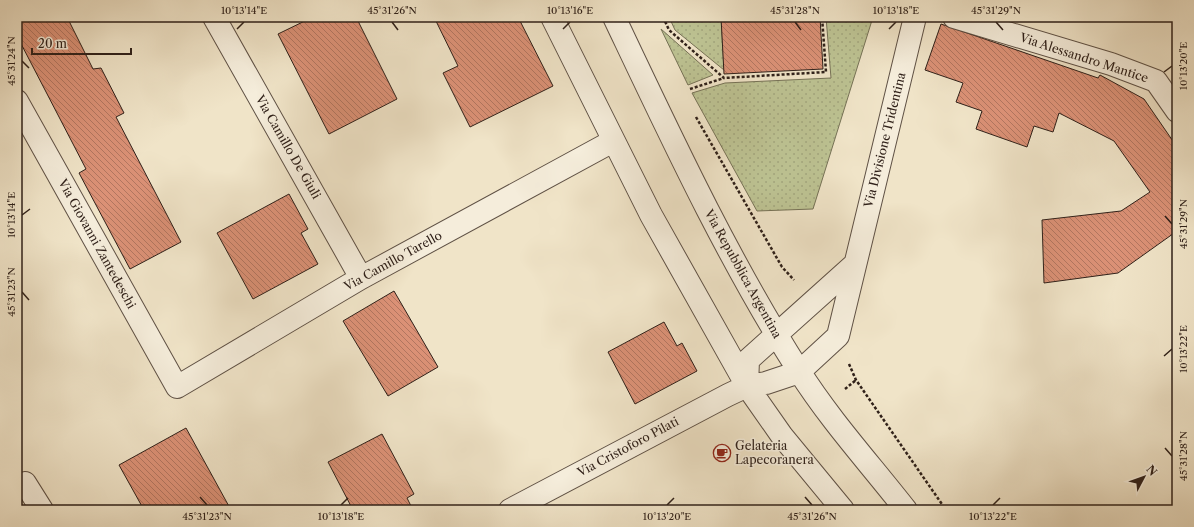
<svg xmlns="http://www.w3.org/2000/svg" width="1194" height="527" font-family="'Libre Caslon Text',serif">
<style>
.grass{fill:url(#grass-dots);stroke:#767256}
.building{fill:url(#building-back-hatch);stroke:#2f2019}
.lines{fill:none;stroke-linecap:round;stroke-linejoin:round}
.street-casing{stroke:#5f5145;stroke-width:24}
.path{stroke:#2f2019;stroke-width:2.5;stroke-dasharray:3 2;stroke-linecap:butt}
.street{stroke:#f5eddb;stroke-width:22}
.ticks{fill:none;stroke:#2f2019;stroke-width:1.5}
.labels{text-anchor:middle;stroke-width:3;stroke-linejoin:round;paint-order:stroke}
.street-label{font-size:12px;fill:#2f2019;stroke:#f5eddb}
.poi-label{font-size:12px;fill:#2f2019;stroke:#f5eddb;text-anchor:start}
.neatline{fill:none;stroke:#2f2019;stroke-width:1.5}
.ticks-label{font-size:10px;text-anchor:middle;fill:#2f2019}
</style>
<defs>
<pattern id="grass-dots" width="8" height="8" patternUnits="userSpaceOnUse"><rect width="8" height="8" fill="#bdc393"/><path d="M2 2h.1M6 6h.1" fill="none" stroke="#a3a77e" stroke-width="1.8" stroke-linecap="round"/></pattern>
<pattern id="building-back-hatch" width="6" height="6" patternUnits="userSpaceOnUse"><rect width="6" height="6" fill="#db9176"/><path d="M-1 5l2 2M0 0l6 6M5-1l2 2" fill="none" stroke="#b27660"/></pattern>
</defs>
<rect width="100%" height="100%" fill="#f0e4c8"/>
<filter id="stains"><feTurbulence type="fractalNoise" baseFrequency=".005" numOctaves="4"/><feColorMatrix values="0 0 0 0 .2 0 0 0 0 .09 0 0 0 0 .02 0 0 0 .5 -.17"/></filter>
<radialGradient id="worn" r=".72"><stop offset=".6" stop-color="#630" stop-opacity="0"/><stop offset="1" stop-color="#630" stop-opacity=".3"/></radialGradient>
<path class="grass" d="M669 17H721L724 70 675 30Z
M826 17H873L813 209 757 211 692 93 725 83 831 78Z
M661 29 713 75 688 85Z"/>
<path class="building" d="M17 17H67L93 69 101 68 124 113 116 117 181 242 130 269 79 173 86 169 17 36Z
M313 17H356L397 99 329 134 278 34Z
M434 17H518L553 86 470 127 443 73 458 66Z
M721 17H820L823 69 724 74Z
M941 24 1098 78 1100 75 1144 99 1177 147V231L1118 273 1044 283 1042 220 1121 211 1150 192 1114 141 1059 113 1053 132 1034 126 1027 147 976 129 982 111 956 102 963 83 925 70Z
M289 194 308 229 301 233 318 264 253 299 217 233Z
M394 291 438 367 388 396 343 321Z
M664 322 677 346 682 343 697 371 635 404 608 352Z
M186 428 231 510H144L119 465Z
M382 434 414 494 407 498 413 510H353L328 462Z"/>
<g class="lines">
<defs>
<path id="street" d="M214 17 361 278
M552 17 651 215 747 386 782 436 843 510
M614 17C671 137 727 258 799 371 830 420 870 464 906 510
M954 17 1111 64 1156 81 1177 111
M17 101 177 387 361 278 613 141
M747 386 748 360 855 264
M25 483 42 510
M510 510 728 395 747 386 766 383 799 372 838 336 915 17"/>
</defs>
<use href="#street" class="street-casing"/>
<path class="path" d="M663 17 669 30 724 78 826 72 822 17
M690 89 724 78
M696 117 782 267 794 280
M849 364 856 380 946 510
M845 389 856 380"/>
<use href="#street" class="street"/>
</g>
<path class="ticks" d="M392 22 398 30M795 22 801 30M996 22 1003 30M237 29 244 22M563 29 570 22M889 29 896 22M22 61 29 68M1164 72 1172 66M22 215 30 209M1165 216 1172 224M22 292 29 300M1164 356 1172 349M1165 448 1172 456M200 497 207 505M805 497 812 505M341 505 348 498M667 505 674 498M993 505 1000 498"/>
<defs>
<symbol id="cafe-ring" viewBox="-11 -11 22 22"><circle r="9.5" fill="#f5eddb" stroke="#8f2418" stroke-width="1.5"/><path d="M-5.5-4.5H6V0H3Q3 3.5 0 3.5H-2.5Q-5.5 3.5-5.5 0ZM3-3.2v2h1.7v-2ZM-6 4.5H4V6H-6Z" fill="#8f2418"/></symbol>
</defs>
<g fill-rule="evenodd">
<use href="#cafe-ring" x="712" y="443" width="20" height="20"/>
</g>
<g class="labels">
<g class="street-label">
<text transform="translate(1084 58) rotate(18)" y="4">Via Alessandro Mantice</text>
<text transform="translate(885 140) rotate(-76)" y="4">Via Divisione Tridentina</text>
<text transform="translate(288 147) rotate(60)" y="4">Via Camillo De Giuli</text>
<text transform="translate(97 244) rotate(61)" y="4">Via Giovanni Zantedeschi</text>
<text transform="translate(393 261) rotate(-29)" y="4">Via Camillo Tarello</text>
<text transform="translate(743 274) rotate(61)" y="4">Via Repubblica Argentina</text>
<text transform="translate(628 447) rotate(-28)" y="4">Via Cristoforo Pilati</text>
</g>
<g class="poi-label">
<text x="735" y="450">Gelateria<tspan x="735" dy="14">Lapecoranera</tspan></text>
</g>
</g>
<rect width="1194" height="527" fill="none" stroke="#f0e4c8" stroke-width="44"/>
<g transform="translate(1144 477) rotate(49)" stroke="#f5eddb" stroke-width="3" paint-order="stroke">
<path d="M0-3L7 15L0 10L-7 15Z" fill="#2f2019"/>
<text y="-6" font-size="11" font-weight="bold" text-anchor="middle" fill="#2f2019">N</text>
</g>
<path d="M32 48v6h99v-6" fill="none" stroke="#2f2019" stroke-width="2"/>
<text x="38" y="48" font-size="12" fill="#2f2019" stroke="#f5eddb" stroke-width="3" paint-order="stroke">20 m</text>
<rect x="22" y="22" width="1150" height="483" class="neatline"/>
<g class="ticks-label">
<text x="244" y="14">10°13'14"E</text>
<text x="392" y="14">45°31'26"N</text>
<text x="570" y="14">10°13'16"E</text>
<text x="795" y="14">45°31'28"N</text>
<text x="896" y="14">10°13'18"E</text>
<text x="996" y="14">45°31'29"N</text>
<text transform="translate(11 61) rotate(-90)" y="4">45°31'24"N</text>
<text transform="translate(1183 66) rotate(-90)" y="4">10°13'20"E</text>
<text transform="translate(11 215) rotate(-90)" y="4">10°13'14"E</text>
<text transform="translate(1183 224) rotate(-90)" y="4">45°31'29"N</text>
<text transform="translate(11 292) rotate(-90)" y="4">45°31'23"N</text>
<text transform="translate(1183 349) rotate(-90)" y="4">10°13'22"E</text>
<text transform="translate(1183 456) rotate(-90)" y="4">45°31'28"N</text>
<text x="207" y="520">45°31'23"N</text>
<text x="341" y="520">10°13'18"E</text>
<text x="667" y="520">10°13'20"E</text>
<text x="812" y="520">45°31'26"N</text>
<text x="993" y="520">10°13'22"E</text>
</g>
<rect width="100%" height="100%" filter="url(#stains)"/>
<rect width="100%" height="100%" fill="url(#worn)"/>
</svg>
